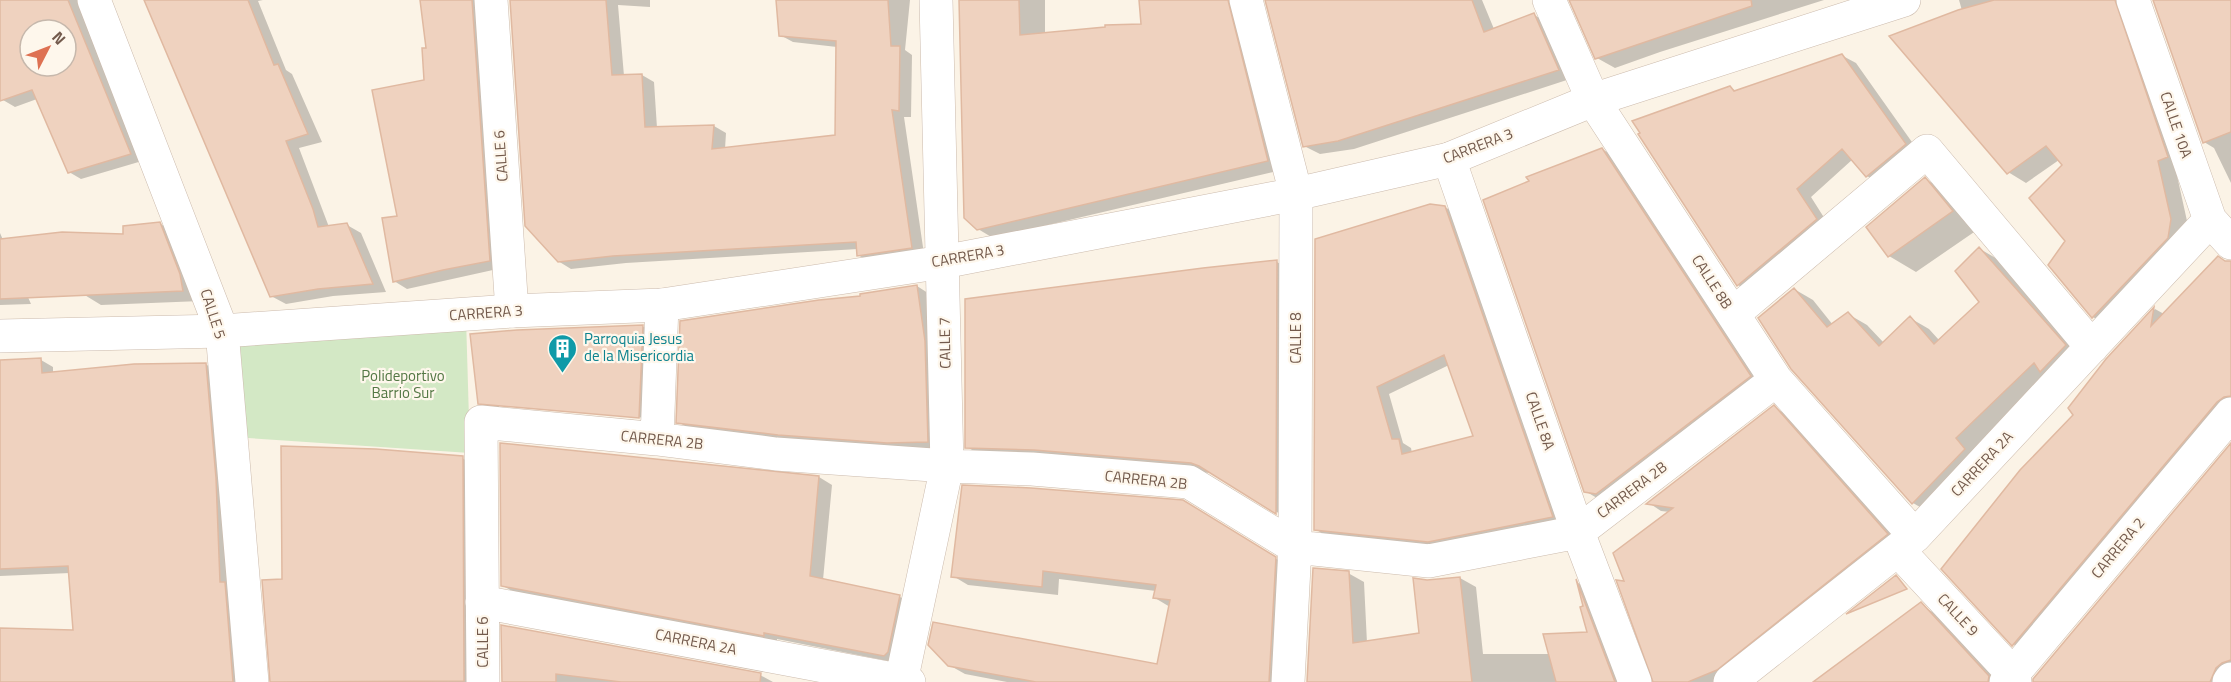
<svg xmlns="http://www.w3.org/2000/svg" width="2231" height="682" font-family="'Titillium Web',sans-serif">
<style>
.green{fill:#d3e8c5}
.shadow{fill:#0003;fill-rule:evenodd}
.building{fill:#efd2bf;stroke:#e0b9a1;stroke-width:1.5;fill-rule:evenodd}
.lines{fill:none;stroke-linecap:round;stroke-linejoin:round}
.minor-casing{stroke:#ccbbad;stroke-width:34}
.tertiary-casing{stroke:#ccbbad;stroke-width:34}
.minor{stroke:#fff;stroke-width:33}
.tertiary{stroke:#fff;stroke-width:33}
.labels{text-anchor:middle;stroke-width:4.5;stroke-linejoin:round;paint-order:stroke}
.street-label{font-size:15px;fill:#735a4c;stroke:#fef7ec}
.culture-label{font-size:15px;fill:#0d838f;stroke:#fef7ec;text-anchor:start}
.park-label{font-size:15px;fill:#547845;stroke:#fef7ec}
</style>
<rect width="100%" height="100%" fill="#fbf3e6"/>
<path class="green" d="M466 318 470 453 232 437 223 332Z"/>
<path class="shadow" d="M0 0H77L142 161 81 179 69 172 37 99 15 107 3 100 0 93ZM30 30H66V66H30Z
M147 0H263L258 1 286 70 292 74 322 142 299 148 329 227 347 225 361 233 386 292 333 296 286 304 271 296Z
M422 0H486L502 268 407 289 394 281 399 217 426 81 428 50Z
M511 0H650V7L618 5 624 76 642 75 654 82 657 128 714 126 726 133 725 149 836 136 837 47 793 42 780 35 777 0H910L905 50 912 55 911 117H904L924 254 871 263 858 255V249L626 263 571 269 558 261Z
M961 0H1045V34L1142 25 1140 0H1245L1282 170 993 238 978 229Z
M1267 0H1482L1494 29 1534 15 1549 23 1573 78 1354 149 1320 154 1304 146Z
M1571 0H1824L1660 52 1615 68 1597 58Z
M1959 0H2130L2176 171 2189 230 2111 328 2093 317 2050 265 2067 241 2064 165 2059 160 2026 183 2008 172Z
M2165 0H2231V183L2214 148 2204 142Z
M1841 55 1856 63 1919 152 1881 184 1867 176 1853 159 1811 197 1830 227 1752 293 1738 285 1730 88 1737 91Z
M1602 149 1618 159 1766 386 1602 501 1585 491 1531 181Z
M1925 179 1953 195 1980 228 1916 272 1889 256Z
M1445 207 1458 215 1565 524 1442 548 1328 537 1315 529ZM1449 365 1475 437 1412 453 1411 448 1403 443 1389 394Z
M159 223 177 234 201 301 101 305 83 294 125 235Z
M0 233 31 304 0 305Z
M1980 249 1999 260 2084 357 1932 514 1913 503 1792 368 1794 289 1813 300 1833 325 1848 314 1867 325 1884 343 1910 318 1929 329 1939 340 1981 302Z
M1277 262 1294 272V522L1210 473 1052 460 984 457 967 447Z
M2231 264V422L2034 656 2013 644 2075 415 2106 363 2155 309 2164 314Z
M917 286 931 295 941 449 903 450 692 430 678 422 862 297Z
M642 326 665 339 662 431 502 417 479 403ZM499 405 647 418 646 421 499 408Z
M41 360 53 367V373L205 364 218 371 244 682H0V629L75 632 70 573 0 576V362Z
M1774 407 1787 415 1900 542 1718 682H1668L1626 582 1670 512 1661 511 1649 503Z
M501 444 819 477 832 485 823 580 900 597 913 604 898 663 777 639V642L516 593 503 586Z
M2231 446V682H2035Z
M462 458 474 465 476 682H272L264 582 284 581Z
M1199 511 1291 568 1285 682H1007L965 674 949 665H1158L1170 607 1155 598 1156 591 1059 579 1058 595 968 585 953 576Z
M1348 573 1364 582 1367 643 1421 635 1427 581 1460 578 1476 587 1483 654H1550L1589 633 1578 583 1592 590 1626 682H1308Z
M1924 607 1945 619 2003 682H1816Z
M503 627 760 675 773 682H503Z"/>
<path class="building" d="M0 0H68L131 154 68 173 32 90 0 101ZM30 30H66V66H30Z
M144 0H248L274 65 278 64 308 134 286 141 313 209 318 227 347 223 373 284 318 289 270 297Z
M420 0H472L490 261 443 270 393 282 382 218 397 216 372 90 424 80 422 48H426Z
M510 0H606L612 75 642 74 645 127 714 125 712 149 835 135 836 41 779 36 776 0H888L891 46H900L899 111 892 110 912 248 857 256 856 242 613 256 558 262 525 226Z
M959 0H1019L1020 35 1105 27V25L1141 24 1139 0H1228L1268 161 977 230 964 218Z
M1265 0H1472L1484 32 1534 13 1559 70 1338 141 1303 147Z
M1569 0H1751L1752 6 1595 59Z
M1994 0H2115L2168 157 2158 161 2171 219 2168 238 2092 318 2048 265 2065 241 2029 198 2062 165 2046 146 2007 174 1889 36 1958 10Z
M2153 0H2231V132L2203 143Z
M1842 54 1906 144 1866 177 1842 149 1797 189 1817 219 1737 286 1638 134 1640 133 1632 121 1730 86 1734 91Z
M1602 148 1751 376 1596 494 1584 492 1483 200 1529 181 1526 177Z
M1925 177 1953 211 1888 257 1866 227Z
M1430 204 1445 206 1553 517 1428 542 1314 530 1315 239ZM1444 355 1473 436 1402 454 1399 439H1392L1377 387Z
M160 222 180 274 183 291 0 299V239L62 232 123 234V226Z
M1979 247 2066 345 2040 372 2034 363 1956 438 1965 449 1912 504 1791 369 1758 318 1794 288 1827 327 1848 312 1879 346 1910 316 1934 344 1979 302 1955 271Z
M2218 256 2225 261H2231V396L2224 397 2217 402 2012 646 1941 569 2020 470 2073 415 2068 408 2106 359 2154 307 2151 326Z
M1277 260 1276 514 1199 466 1191 463 1034 450 965 448V299L1203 268Z
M917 285 925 341 928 442 887 443 778 435 676 423 680 321 819 300 860 296V294Z
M643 325 639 418 478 404 470 334 517 330Z
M41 358 42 373 134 364 206 363 216 478 220 582H225L233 682H0V628L73 630 68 566 0 569V360Z
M1774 405 1888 534 1717 670 1688 682H1653L1616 580 1624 581 1613 553 1673 508 1646 504Z
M500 443 819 476 810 576 900 595 888 652 884 656 764 633V636L501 586Z
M2231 443V660L2222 663 2216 668 2210 682H2033V679Z
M281 446 376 449 463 456 464 681 270 682 262 580 282 579Z
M962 485 1031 488 1183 500 1276 557 1269 682H1036L948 666 928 645 933 622 1157 664 1170 600 1153 598 1156 585 1043 571 1042 587 951 577Z
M1313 568 1349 571 1353 643 1419 633 1413 578 1427 580 1460 577 1472 682H1307Z
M1896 575 1907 589 1846 614Z
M1576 579 1615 682H1556L1543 634 1587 632 1580 607 1583 606Z
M1921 602 1989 676 1988 682H1813Z
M501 625 761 673 760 682H621L556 674V682H502Z"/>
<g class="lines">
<defs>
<path id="minor" d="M94 0 222 331 252 682
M491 0 512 311
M1246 0 1296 194 1295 547 1288 682
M1549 0 1593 100 1776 380 1915 536
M2133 0 2210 220 2231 243
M1449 159 1578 532 1635 682
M1733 314 1927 151 2092 347
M657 439 662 305
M1898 550 2012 673 2015 682
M482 602 909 682
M483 682 481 422 657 439 776 454 947 466 1032 469 1189 482 1295 547 1429 561 1578 532 1776 380
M901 682 947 466 936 0
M1730 682 1915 536 2210 220
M2006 682 2231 414
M2229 682 2231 679"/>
<path id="tertiary" d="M0 336 222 331 512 311 662 305 943 262 1296 194 1449 159 1593 100 1904 0"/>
</defs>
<use href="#minor" class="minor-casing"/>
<use href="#tertiary" class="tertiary-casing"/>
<use href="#minor" class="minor"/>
<use href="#tertiary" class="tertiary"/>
</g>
<defs>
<symbol id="building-pin" viewBox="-11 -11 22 30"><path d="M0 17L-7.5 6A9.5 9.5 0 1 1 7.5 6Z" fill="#0f9aa8" stroke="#fef7ec"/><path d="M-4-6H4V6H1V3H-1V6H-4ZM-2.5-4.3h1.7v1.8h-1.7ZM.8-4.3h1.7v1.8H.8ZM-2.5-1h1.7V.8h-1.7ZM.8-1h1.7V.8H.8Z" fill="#fff"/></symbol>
</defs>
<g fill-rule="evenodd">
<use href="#building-pin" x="546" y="332" width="33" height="45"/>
</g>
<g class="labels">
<g class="street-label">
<text transform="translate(2176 125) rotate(71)" y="5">CALLE 10A</text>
<text transform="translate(1478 146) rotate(-21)" y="5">CARRERA 3</text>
<text transform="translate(501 156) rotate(-94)" y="5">CALLE 6</text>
<text transform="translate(968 256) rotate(-10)" y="5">CARRERA 3</text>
<text transform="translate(1712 282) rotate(57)" y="5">CALLE 8B</text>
<text transform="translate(486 313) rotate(-4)" y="5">CARRERA 3</text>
<text transform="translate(213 314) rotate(72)" y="5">CALLE 5</text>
<text transform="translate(1296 338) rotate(-90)" y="5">CALLE 8</text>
<text transform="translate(945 343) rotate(-91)" y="5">CALLE 7</text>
<text transform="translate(1540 421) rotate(71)" y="5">CALLE 8A</text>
<text transform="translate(662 440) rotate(6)" y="5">CARRERA 2B</text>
<text transform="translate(1982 464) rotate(-47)" y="5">CARRERA 2A</text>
<text transform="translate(1146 480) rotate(6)" y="5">CARRERA 2B</text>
<text transform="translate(1632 490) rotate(-37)" y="5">CARRERA 2B</text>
<text transform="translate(2118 548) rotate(-50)" y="5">CARRERA 2</text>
<text transform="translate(1958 615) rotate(47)" y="5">CALLE 9</text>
<text transform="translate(483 642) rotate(-90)" y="5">CALLE 6</text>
<text transform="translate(696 642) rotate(11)" y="5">CARRERA 2A</text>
</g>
<g class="culture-label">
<text x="584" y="344">Parroquia Jesus<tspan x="584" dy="17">de la Misericordia</tspan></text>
</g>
<g class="park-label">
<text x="403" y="381">Polideportivo<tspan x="403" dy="17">Barrio Sur</tspan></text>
</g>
</g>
<g transform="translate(48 48) rotate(48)"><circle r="28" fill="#fef7ec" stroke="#c6b8ac" stroke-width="1.5"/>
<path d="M0-4.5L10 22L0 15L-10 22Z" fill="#de7152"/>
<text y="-9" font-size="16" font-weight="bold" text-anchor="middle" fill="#735a4c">N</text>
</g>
</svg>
